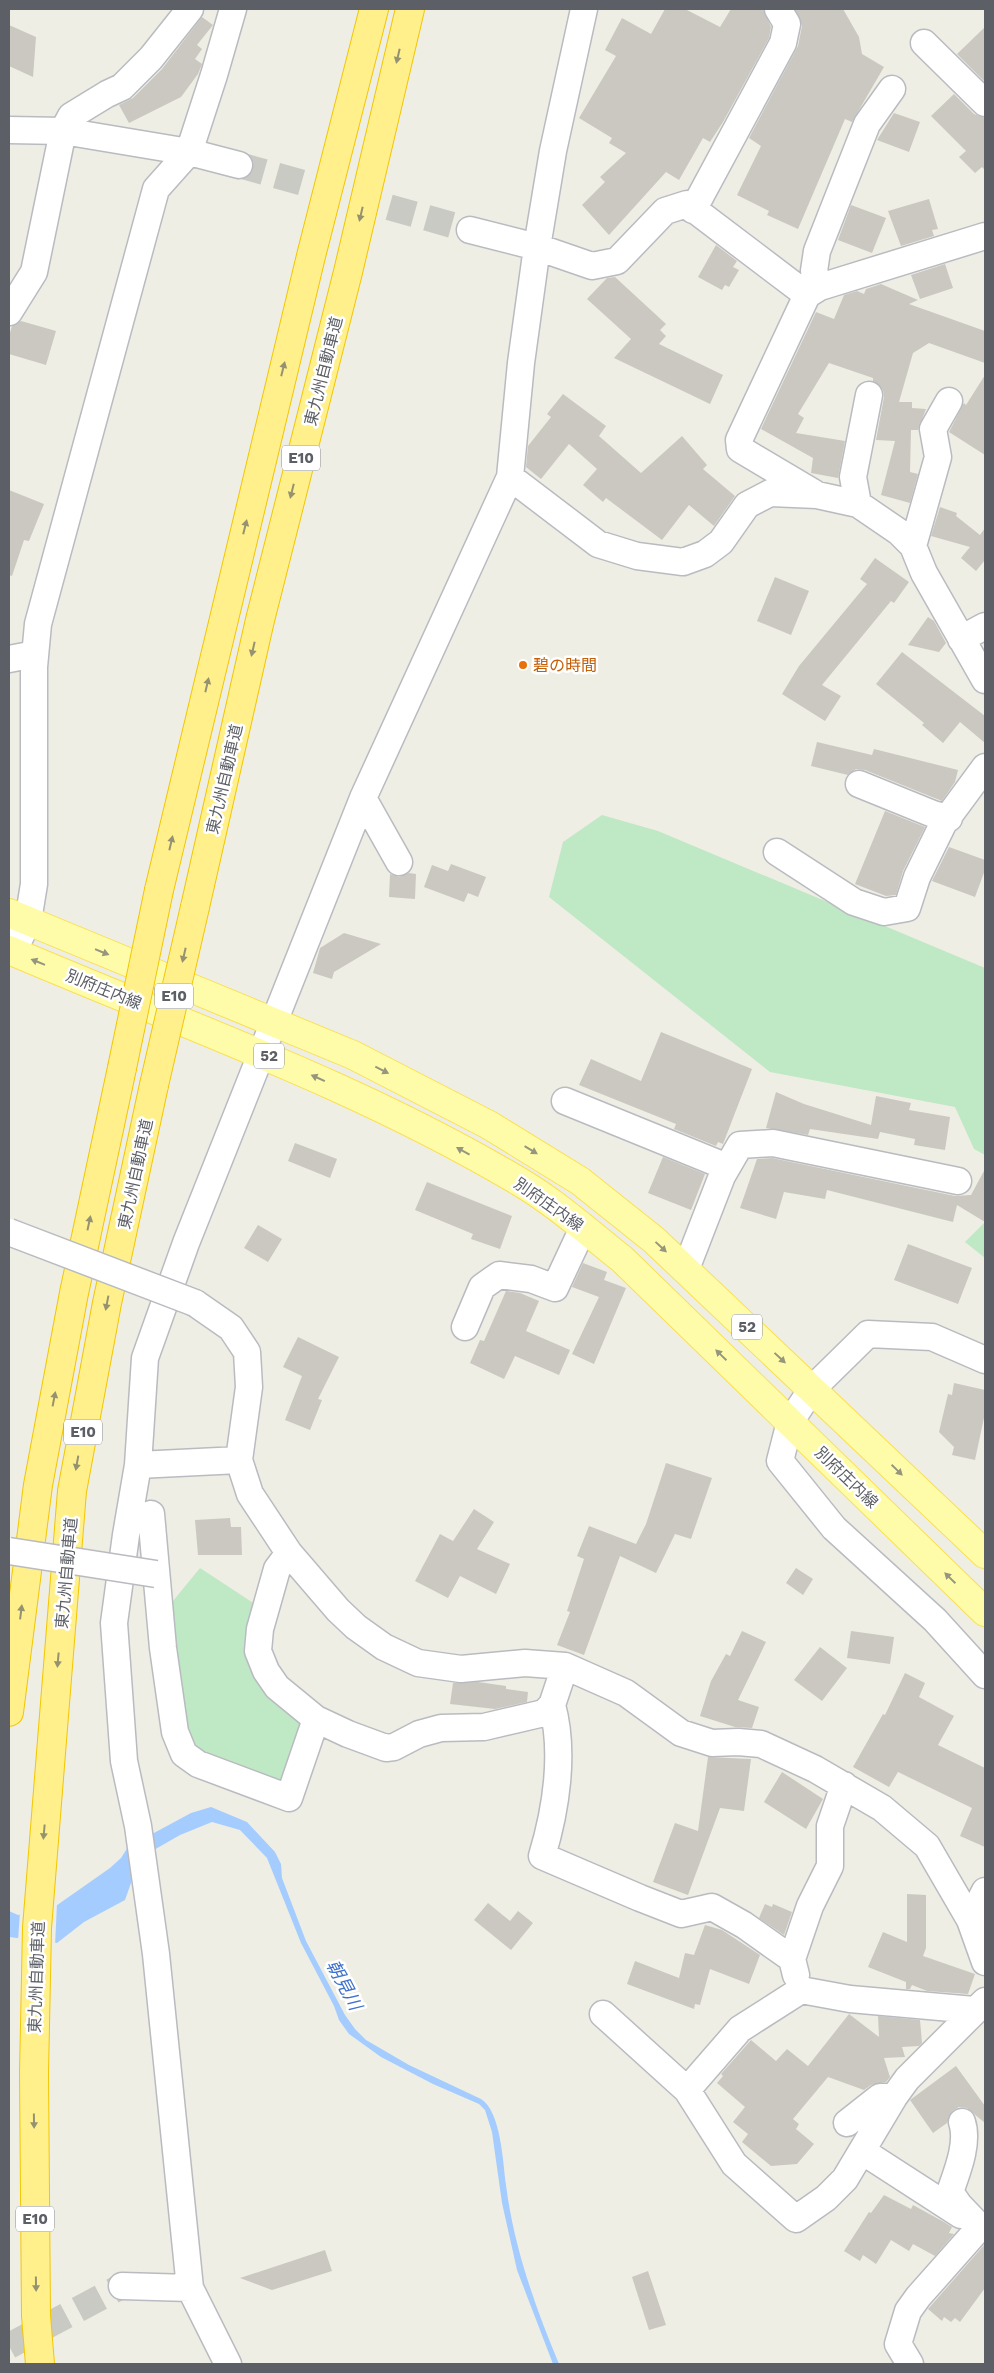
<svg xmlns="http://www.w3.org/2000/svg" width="994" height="2373" font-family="'Work Sans','Noto Sans JP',sans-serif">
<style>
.green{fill:#bfe8c4}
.water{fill:#a4ccff}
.pier{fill:#efeee4}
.building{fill:#cac8c1}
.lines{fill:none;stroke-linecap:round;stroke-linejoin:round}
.minor-tunnel{stroke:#cacac4;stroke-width:26;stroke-dasharray:26 13;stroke-linecap:butt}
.minor-casing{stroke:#b9bbc1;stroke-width:29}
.major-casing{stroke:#fae052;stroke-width:30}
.highway-casing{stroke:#f3c600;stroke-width:30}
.minor{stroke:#fff;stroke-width:26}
.major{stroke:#fffca9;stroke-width:28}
.highway{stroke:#fff08b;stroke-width:28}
.minor-bridge-casing{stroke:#b9bbc1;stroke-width:29;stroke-linecap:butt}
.highway-bridge-casing{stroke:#f3c600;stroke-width:30;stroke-linecap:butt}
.minor-bridge{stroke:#fff;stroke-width:26}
.highway-bridge{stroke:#fff08b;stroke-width:28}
.oneway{fill:#959272}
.oneway2{fill:#95967d}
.food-dot{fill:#e8710a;stroke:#fff;stroke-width:2}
.labels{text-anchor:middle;stroke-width:5;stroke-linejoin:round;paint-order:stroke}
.shield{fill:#fff;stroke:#8d8f93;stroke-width:1}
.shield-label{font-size:15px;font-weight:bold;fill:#5c5f65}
.street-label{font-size:16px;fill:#5c5f65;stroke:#fff}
.food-label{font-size:16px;fill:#c56008;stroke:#fff;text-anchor:start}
.water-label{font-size:18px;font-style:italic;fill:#3e71cb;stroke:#fff}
</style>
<rect width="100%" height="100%" fill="#efeee4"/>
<path class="green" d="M602 815 658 831 985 968V1155L974 1149 955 1107 770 1072 549 897 563 842Z
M985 1222V1258L965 1242Z
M200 1568 261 1608 255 1630 307 1722 288 1790 193 1755 164 1612Z"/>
<path class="water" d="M211 1807 247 1822 275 1852 281 1864 282 1878 306 1941 345 2015 355 2029 366 2040 409 2065 481 2099C501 2111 503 2163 506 2185 514 2248 535 2306 559 2364H553L517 2270 502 2203 492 2132 485 2110 479 2104 433 2084 381 2057 349 2034 339 2020 334 2006 301 1943 267 1858 240 1830 212 1822 180 1835 133 1862 131 1883 125 1900 84 1922 57 1943 9 1937V1911L18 1915 53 1908 110 1868 121 1858 128 1847 191 1813Z"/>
<path class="pier" d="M57 1903 55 1946 18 1941 20 1912Z"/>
<path class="building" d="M665 9H685L720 27 731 9H763L771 27 769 38 723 122 710 142 703 138 679 180 666 172 609 235 582 205 605 182 600 177 626 153 609 143 612 138 579 118 616 56 605 50 622 18 651 34Z
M795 9H843L859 37 862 54 884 67 852 122 845 119 798 229 767 215 769 211 737 195 761 146 749 138 798 46 802 26Z
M202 17 213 25 197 45 202 49 195 59 202 64 198 74 181 97 129 123 119 105 133 98 162 69Z
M9 25 36 37 33 77 9 66Z
M985 27V82L957 54Z
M954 94 974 114 985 118V170L982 167 975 173 959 157 966 151 931 116Z
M894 113 920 122 909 152 877 140Z
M929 199 938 229 932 230 934 236 901 246 888 211Z
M851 205 886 218 872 253 838 240Z
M716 245 737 261 733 267 739 270 729 287 725 285 722 290 698 277Z
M945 264 953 288 920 299 911 275Z
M615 277 666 324 660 330 666 336 659 344 723 375 710 404 614 358 631 339 587 299 607 278Z
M881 284 918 300 909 304 985 331V363L929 343 913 353 899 402H912V408L926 409 918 430H911L910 472 918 474 910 503 881 495 895 441 876 440 884 397 883 390 873 381V378L829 363 798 414 804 418 796 433 845 441 838 478 811 473 813 458 761 429 816 312 834 319 844 295 857 291 864 294 866 289Z
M21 321 56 331 46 365 9 354V336L12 326Z
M985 375V455L949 432 964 403 966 405Z
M563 394 606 426 599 436 641 473 682 436 707 465 703 469 735 496 714 526 689 505 662 540 606 498 603 502 583 485 597 469 569 444 541 479 526 467 528 446 551 417 547 414Z
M9 490 44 504 29 541 24 540 12 576 9 575Z
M940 507 957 513 956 516 980 535 985 528V560L976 571 961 558 970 547 931 536Z
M875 558 909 582 894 603 891 601 822 685 841 696 825 721 782 694 799 666 867 584 860 579Z
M775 577 809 591 791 635 757 621Z
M928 617 934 621 946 643 939 652 908 645Z
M902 652 985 716V743L960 722 943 743 922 725 924 723 876 684Z
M817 742 872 755 874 749 958 770 955 782 942 801 865 770 856 769 848 775 811 766Z
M885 811 925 827 903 871 896 895 886 896 855 884Z
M949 847 985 860V870L975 897 932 881Z
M451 864 486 877 478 897 468 893 464 902 424 887 432 865 448 871Z
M409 873 416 874 415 899 389 897 390 874 399 877Z
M344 933 381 944 334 972 332 979 313 973 320 948Z
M661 1032 752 1069 723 1144 718 1142 716 1146 674 1129 676 1124 579 1085 591 1059 641 1081Z
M776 1092 804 1104 871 1125 876 1096 911 1103 909 1110 950 1117 945 1150 914 1145 915 1139 880 1132 878 1139 810 1129 808 1135 766 1128Z
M295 1143 337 1159 330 1178 288 1161Z
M663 1157 705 1174 691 1210 648 1193Z
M772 1158 955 1196 971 1195 985 1169V1222L957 1205 953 1222 827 1190 825 1199 784 1192 776 1219 740 1208 757 1159Z
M427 1182 512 1216 500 1249 471 1239 473 1234 415 1210Z
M258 1225 282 1239 268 1262 244 1248Z
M908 1244 972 1268 958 1304 894 1280Z
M583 1263 607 1272 604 1280 626 1288 594 1364 572 1354 599 1297 572 1287Z
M506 1291 520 1293 539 1301 526 1331 570 1350 559 1375 515 1356 504 1379 470 1363 480 1340 484 1341Z
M298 1337 339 1357 318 1399 322 1400 310 1430 285 1420 302 1376 283 1367Z
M954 1383 985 1390V1413L975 1460 952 1455 954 1447 939 1432 948 1394 952 1395Z
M666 1463 712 1478 691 1539 675 1534 656 1573 620 1556 584 1655 557 1645 570 1612 567 1611 584 1559 577 1556 589 1526 636 1544 646 1524Z
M474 1509 494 1522 477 1549 510 1564 496 1594 460 1576 448 1598 415 1581 440 1534 453 1541Z
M230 1518 231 1527H241L242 1555H198L195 1520Z
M796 1568 813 1579 803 1595 786 1583Z
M742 1631 766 1642 738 1700 759 1707 752 1728 735 1727 700 1716 711 1681 726 1654 730 1656Z
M851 1631 894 1637 890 1664 847 1658Z
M820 1647 847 1668 822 1701 794 1680Z
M905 1673 925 1683 919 1697 954 1716 938 1745 985 1768V1847L960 1836 972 1808 898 1772 889 1787 853 1767 883 1714 885 1715Z
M478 1682 506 1686V1689L528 1692 527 1702 495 1709 450 1704 453 1683Z
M708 1757 751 1759 744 1811 720 1808 688 1895 653 1882 675 1823 698 1831Z
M782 1772 823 1799 806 1829 764 1802Z
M907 1894 926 1895V1948L923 1956 975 1974 968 1994 927 1991 912 1985 910 1989H906V1982L868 1967 883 1932 907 1942Z
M488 1903 510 1921 518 1911 533 1923 511 1950 474 1920Z
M765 1904 772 1907 773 1904 792 1912 784 1935 759 1918Z
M705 1925 722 1930 760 1955 749 1984 710 1969 700 2005 695 2004 694 2009 627 1984 635 1961 679 1978 685 1953 694 1955Z
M849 2014 879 2037 878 2016 920 2020 922 2043 919 2046 902 2047 905 2057 884 2058 890 2077 886 2082 871 2085 864 2090 828 2077 793 2119 799 2124 796 2129 814 2144 797 2164 771 2166 742 2142 748 2134 733 2122 745 2107 717 2083 723 2076 721 2074 751 2040 776 2061 787 2049 808 2066Z
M956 2066 985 2106V2123L967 2108 959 2107 952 2111 947 2123 933 2133 910 2100Z
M884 2195 911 2209 913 2205 944 2222 952 2227 949 2233 954 2234 935 2256 913 2244 909 2251 891 2240 876 2264 863 2255 860 2261 844 2251 869 2212 871 2213Z
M985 2244V2288L960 2322 955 2318 951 2322 944 2317 942 2321 928 2309Z
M325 2250 332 2271 272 2290 240 2278Z
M648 2271 666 2325 649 2330 632 2277Z"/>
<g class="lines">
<path class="minor-tunnel" d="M239 165 470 230
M9 2346 122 2286"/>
<defs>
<path id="minor" d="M924 43 985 103
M9 130 63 131 189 152 239 165
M693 210 783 43 787 24 778 9
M470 230 537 247 592 266 617 261 665 211 687 204 807 295
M820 287 814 271 817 251 867 124 892 89
M9 312 34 272 63 131 71 116 107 94 122 87 151 58 190 9
M510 477 598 544 637 556 683 562 705 554 721 542 747 505 770 493 817 495 858 504 899 532 913 546 924 573 985 680
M814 493 740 449 739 440 807 295 820 287 985 236
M858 504 853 477 869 395
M913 546 938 457 933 429 949 401
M961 639 985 626
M9 659 35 654
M859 784 933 814 949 818
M363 798 399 862
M777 852 854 902 884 912 907 908 917 877 943 824 985 767
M13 952 28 921 34 884V667L38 624 156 189 189 152 214 75 233 9
M565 1101 727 1167
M686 1269 722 1176 740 1145 773 1143 958 1181
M195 1303 231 1328 247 1352 249 1387 239 1460 250 1494 289 1553 338 1610 356 1627 384 1647 418 1663 461 1669 525 1663 565 1666 626 1693 681 1733 712 1743 738 1742 761 1744 815 1769 882 1808 927 1846 970 1920 985 1962
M465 1327 482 1287 499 1275 531 1279 555 1288 583 1228
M985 1360 932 1337 868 1334 812 1389 790 1422 780 1461 834 1528 935 1620 985 1675
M138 1465 239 1460
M151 1514 163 1648 175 1732 184 1754 198 1764 289 1798 316 1719
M289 1553 277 1569 260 1629 258 1651 266 1671 277 1687 316 1719 348 1734 386 1748 394 1747 419 1734 441 1728 484 1727 544 1713 552 1705 565 1666
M552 1705C565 1752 556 1810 542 1856L640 1898 681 1914 712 1907 744 1925 792 1959
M970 1920 985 1891
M796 1975 792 1959 810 1906 830 1866V1826L844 1785
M603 2014 687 2090 734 2164 796 2219 826 2198 845 2179 894 2097 907 2079 985 2001
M687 2090 740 2029 801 1990 850 1999 974 2010
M847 2123 880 2097H894
M862 2151 961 2215
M122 2286 190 2288
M228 2364 190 2288 156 1954 138 1826 124 1761 114 1623 126 1535 138 1465 145 1358 186 1243 363 798 510 477 521 363 537 247 553 151 584 9
M910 2364 898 2344 908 2311 918 2297 980 2227 959 2205 950 2192C957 2172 969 2143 962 2122"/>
<path id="major" d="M9 913 353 1055 489 1125 580 1181 654 1240 985 1554
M9 950C182 1024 357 1085 520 1182 557 1204 589 1233 622 1259L985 1612"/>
<path id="highway" d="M159 890 311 256 374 9
M195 907 260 620 348 272 410 9
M9 1712 38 1485 74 1293 122 1068
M40 2364 36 2316 34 2073 37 1928 72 1491 107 1303 154 1085"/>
</defs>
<use href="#minor" class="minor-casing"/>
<use href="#major" class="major-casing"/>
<use href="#highway" class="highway-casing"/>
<use href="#minor" class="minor"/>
<use href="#major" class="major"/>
<use href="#highway" class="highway"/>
<defs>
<path id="minor-bridge" d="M9 1232 195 1303
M9 1551 156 1574"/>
<path id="highway-bridge" d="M122 1068 159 890
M154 1085 195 907"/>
</defs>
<use href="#minor-bridge" class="minor-bridge-casing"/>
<use href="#highway-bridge" class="highway-bridge-casing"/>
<use href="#minor-bridge" class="minor-bridge"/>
<use href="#highway-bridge" class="highway-bridge"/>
</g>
<defs><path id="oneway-solid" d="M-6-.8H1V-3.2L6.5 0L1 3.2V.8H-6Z" transform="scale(1.25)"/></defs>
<g class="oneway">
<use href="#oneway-solid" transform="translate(398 56) rotate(103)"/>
<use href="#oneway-solid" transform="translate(361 214) rotate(103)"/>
<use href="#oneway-solid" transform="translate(283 369) rotate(-76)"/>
<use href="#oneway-solid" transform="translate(292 491) rotate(104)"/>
<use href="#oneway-solid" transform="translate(245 527) rotate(-76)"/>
<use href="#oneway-solid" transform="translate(253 649) rotate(103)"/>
<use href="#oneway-solid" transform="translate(207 685) rotate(-77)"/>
<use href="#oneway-solid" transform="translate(171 843) rotate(-77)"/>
<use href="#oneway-solid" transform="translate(184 955) rotate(103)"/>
<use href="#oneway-solid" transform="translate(89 1223) rotate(-78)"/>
<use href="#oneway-solid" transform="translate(107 1303) rotate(101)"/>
<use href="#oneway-solid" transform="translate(54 1399) rotate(-79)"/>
<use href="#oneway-solid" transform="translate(77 1463) rotate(100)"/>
<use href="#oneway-solid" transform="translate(21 1612) rotate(-83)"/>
<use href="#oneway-solid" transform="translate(58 1660) rotate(95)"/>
<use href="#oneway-solid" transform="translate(44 1832) rotate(95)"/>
<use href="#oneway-solid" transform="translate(34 2121) rotate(89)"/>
<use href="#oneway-solid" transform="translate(36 2284) rotate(89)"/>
</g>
<g class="oneway2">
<use href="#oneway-solid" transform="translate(102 952) rotate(22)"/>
<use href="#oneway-solid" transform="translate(38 962) rotate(-158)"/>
<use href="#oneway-solid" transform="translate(382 1070) rotate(27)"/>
<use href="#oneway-solid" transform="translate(318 1078) rotate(-156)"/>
<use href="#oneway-solid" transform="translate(531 1150) rotate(31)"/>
<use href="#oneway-solid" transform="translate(463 1151) rotate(-151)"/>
<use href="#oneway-solid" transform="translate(661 1247) rotate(43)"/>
<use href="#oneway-solid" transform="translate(721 1355) rotate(-136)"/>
<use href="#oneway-solid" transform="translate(780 1358) rotate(43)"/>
<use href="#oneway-solid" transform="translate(897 1470) rotate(44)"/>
<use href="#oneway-solid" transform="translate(950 1578) rotate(-136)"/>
</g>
<circle class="food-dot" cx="523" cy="665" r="5"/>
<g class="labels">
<g class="shield">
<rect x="282" y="445.5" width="38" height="25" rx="4"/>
<rect x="155" y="983.5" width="38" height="25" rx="4"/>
<rect x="254" y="1043.5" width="30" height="25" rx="4"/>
<rect x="732" y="1314.5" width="30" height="25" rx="4"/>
<rect x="64" y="1419.5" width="38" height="25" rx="4"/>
<rect x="16" y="2206.5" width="38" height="25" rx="4"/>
</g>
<g class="shield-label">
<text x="301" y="463">E10</text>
<text x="174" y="1001">E10</text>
<text x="269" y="1061">52</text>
<text x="747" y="1332">52</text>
<text x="83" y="1437">E10</text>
<text x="35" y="2224">E10</text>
</g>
<g class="street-label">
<text transform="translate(323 371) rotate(-76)" y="6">東九州自動車道</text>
<text transform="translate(224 779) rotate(-77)" y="6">東九州自動車道</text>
<text transform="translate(104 989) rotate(22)" y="6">別府庄内線</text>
<text transform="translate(135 1174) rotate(-78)" y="6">東九州自動車道</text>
<text transform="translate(549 1204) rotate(35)" y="6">別府庄内線</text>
<text transform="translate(847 1477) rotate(44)" y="6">別府庄内線</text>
<text transform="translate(66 1573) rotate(-85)" y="6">東九州自動車道</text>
<text transform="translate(36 1977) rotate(-88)" y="6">東九州自動車道</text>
</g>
<g class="food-label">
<text x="533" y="671">碧の時間</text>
</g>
<g class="water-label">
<text transform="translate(344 1985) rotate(62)" y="6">朝見川</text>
</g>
</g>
<rect width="994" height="2373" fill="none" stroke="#5c5f65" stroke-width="20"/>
</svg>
